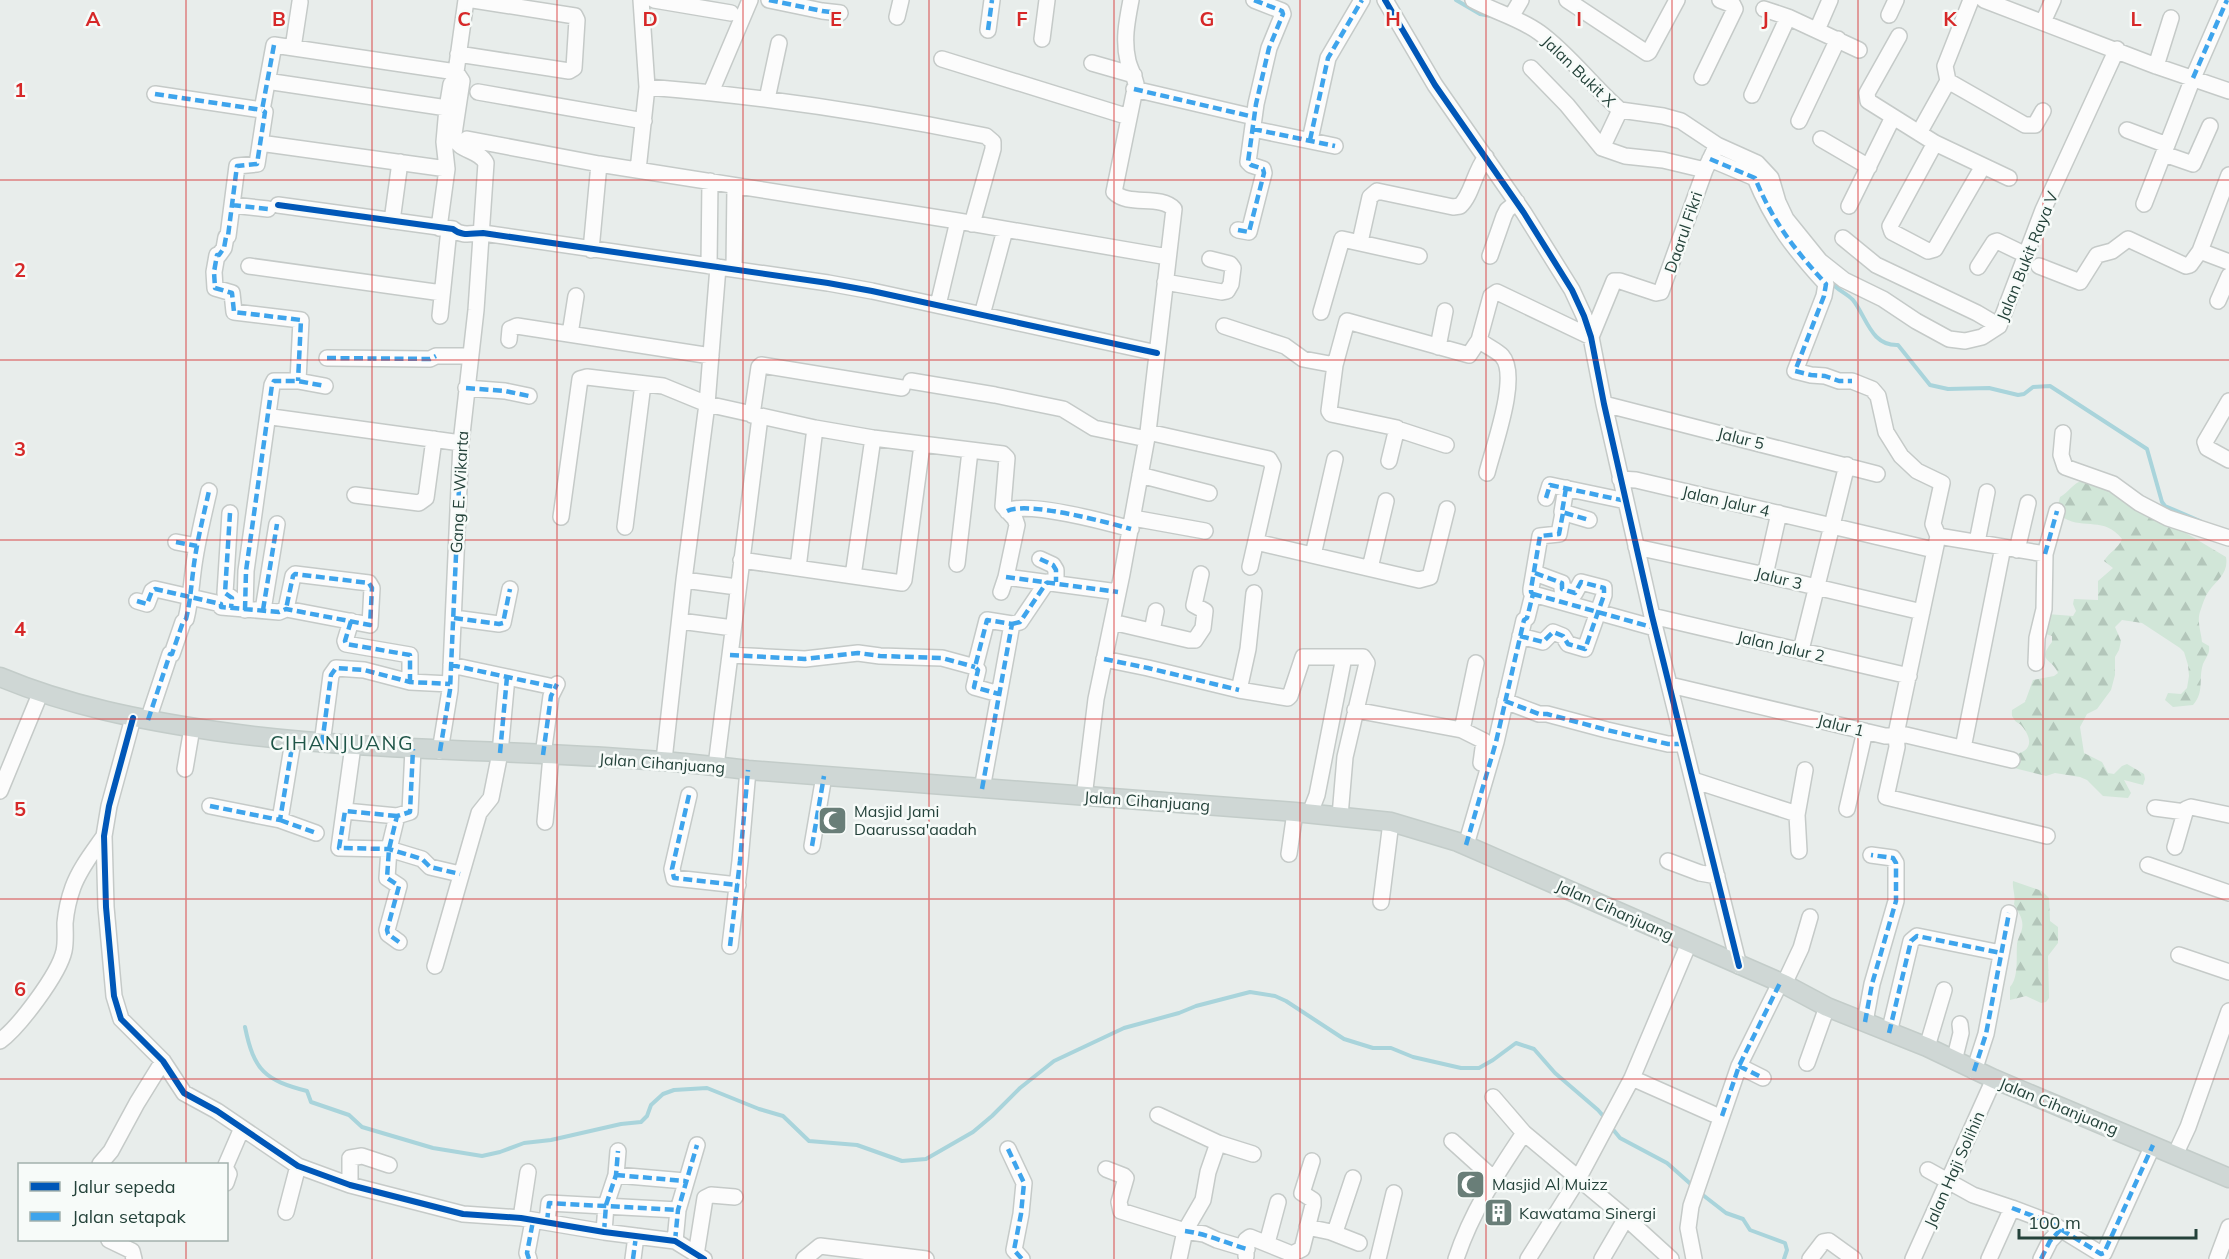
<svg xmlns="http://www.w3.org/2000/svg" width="2229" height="1259" font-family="Mulish,sans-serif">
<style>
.forest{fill:url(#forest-firs)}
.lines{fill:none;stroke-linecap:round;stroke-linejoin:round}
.stream{stroke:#a9d4db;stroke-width:4}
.minor-casing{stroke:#c5cac8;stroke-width:18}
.major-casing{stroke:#c3ccc9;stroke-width:21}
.minor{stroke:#fcfcfc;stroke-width:15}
.major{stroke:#cfd7d5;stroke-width:18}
.quiet{stroke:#3ea4ec;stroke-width:4.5;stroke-dasharray:9 4.5;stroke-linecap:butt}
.cycleway-casing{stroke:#f7fbf9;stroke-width:10}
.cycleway{stroke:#0057b8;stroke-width:6}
.grid{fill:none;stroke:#d62828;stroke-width:1.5;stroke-opacity:0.55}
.labels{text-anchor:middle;stroke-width:5;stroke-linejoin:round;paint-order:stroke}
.street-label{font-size:16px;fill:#24423a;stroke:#f7fbf9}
.poi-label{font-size:16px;fill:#24423a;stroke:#f7fbf9;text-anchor:start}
.quarter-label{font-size:20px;letter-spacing:1.5px;fill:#1f5548;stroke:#f7fbf9}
.grid-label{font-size:20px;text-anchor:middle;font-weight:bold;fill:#d62828;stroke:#f7fbf9;stroke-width:5;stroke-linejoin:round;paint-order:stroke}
</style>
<defs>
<pattern id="forest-firs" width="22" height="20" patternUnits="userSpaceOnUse" patternTransform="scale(1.5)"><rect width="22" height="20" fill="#d1e6d8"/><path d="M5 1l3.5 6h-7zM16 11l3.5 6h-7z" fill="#b3c6ba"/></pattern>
</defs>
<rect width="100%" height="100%" fill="#e8edeb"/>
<path class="forest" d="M2083 480 2112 491 2178 524 2186 533 2226 557C2229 573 2217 580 2209 591 2205 596 2203 603 2201 609 2196 621 2201 630 2202 642L2209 646C2210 654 2206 657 2203 664 2198 680 2205 691 2193 705L2173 707 2165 700 2168 693 2181 694 2187 688 2189 676 2188 665 2184 652 2180 648 2142 623 2122 620 2115 627 2121 641 2119 650 2115 657V675L2111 690 2097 709 2087 714 2080 727 2084 753 2102 762 2108 773 2114 774 2122 766 2127 764 2144 774 2145 779 2143 785 2124 780 2131 793 2128 798 2103 796 2087 780 2080 777 2055 773 2046 776 2010 767 2011 755C2032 753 2034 740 2021 725 2019 723 2015 722 2014 719 2011 716 2012 713 2012 710L2025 702 2033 680 2054 676 2058 673C2052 658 2036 662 2052 642V636L2033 630V622L2047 614 2073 616 2076 611 2073 604 2074 599 2098 600V581L2113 568 2104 561C2109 552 2118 549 2122 539 2104 516 2085 530 2064 518L2058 505 2060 497C2069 492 2073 483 2083 480Z
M2013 881 2042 891 2049 898 2050 921 2058 927V943L2048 956 2049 998 2046 1002 2041 1003 2026 996 2010 1000V987C2019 977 2016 957 2017 944 2018 936 2024 931 2022 921 2021 915 2016 909 2014 904 2016 895 2012 889 2013 881Z"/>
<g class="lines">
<path class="stream" d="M1456 0 1480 14 1491 16
M1831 282C1837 290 1846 293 1853 300 1867 318 1871 346 1898 345L1930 385 1948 389 1989 388 2018 395 2024 394 2033 387 2050 386 2147 449 2162 502 2165 506 2200 521
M245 1027C254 1071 265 1080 307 1091L311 1102 349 1115 362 1127 433 1148 482 1156 500 1152 524 1143 551 1140 621 1124 641 1122 647 1116 651 1105 663 1094 674 1090 707 1088 759 1109 783 1116 809 1141 857 1145 902 1161 926 1159 973 1132 992 1116 1020 1088 1054 1061 1124 1028 1179 1013 1196 1006 1250 992 1275 996 1286 1001 1344 1039 1373 1048H1391L1413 1057 1461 1068H1479L1493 1060 1516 1043 1534 1049 1555 1073 1598 1110 1605 1118
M1611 1127 1620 1138 1667 1163 1694 1187
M1699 1192 1726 1213 1743 1219 1750 1230 1785 1243 1787 1250 1784 1259"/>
<defs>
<path id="minor" d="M654 0 731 13
M769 0 822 11 840 13
M1385 0 1435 85 1524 213 1572 290 1584 316 1591 337 1604 404 1652 616 1739 966
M1473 0C1495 12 1520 18 1540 33 1570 55 1592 86 1620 110
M1567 0 1647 53 1649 52 1677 0
M1971 0 1945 66 1948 81 2025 125H2035L2043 111
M1984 0 2156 66 2229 91
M1764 9 1788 17 1859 50
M1889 15 1896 0
M897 17 901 0
M1511 17 1521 0
M2043 22 2053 0
M988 30 992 0
M1817 30 1830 0
M1899 36 1867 93 1868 101 1935 143 2009 178
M1042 39 1047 0
M293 48 300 2
M458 54 569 71 574 68 577 20 575 16 473 0
M942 59 1129 117
M1092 63 1134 75
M2156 66 2171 18
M1531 68 1567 105 1602 148 1625 156 1663 160 1705 170
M1702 77 1735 9 1733 5 1720 0
M273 82 447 108
M647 87C761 96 874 113 986 136L993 142V149L972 224
M1134 89 1254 117
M478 92 644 121
M711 92 750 0
M155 94 262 110
M1752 95 1788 17
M767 99 779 43
M1620 110 1663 116 1681 121 1717 145 1757 163 1771 178 1778 202 1786 219 1820 261 1844 280 1883 299 1916 321 1949 339 1965 341 1982 337 1999 326 2043 210 2117 49
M1799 121 1838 39
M1253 129 1335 146
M2127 130 2167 145
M1919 133 1948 81
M467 139 599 164 958 221 1168 257
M1821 139 1869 167
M1310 140 1328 58 1362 0
M1935 143 1890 226 1892 232 1928 251 1935 249 1983 166
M267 144 447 169
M1602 148 1620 110
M2164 154 2193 164 2210 126
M1710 159 1755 178C1773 222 1794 249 1826 284L1824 296 1795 371 1811 375 1825 376 1839 381H1852L1872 389 1878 396 1886 432 1901 456 1917 471 1942 483 1933 524 1938 536
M638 170 647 87 641 0
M2144 204 2193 78 2227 0
M232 205 268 209
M278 205 453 229C462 237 472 233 483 233L828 283 872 291 1157 353
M1849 206 1893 117
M392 221 400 162
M439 228 447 169 444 142 447 108 451 84
M1238 230 1249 232 1264 173 1263 169 1251 165 1248 162 1256 104 1269 48 1283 14 1282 11 1254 0
M1843 238 1876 265 1977 313 1999 326
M1360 242 1370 197 1377 191 1453 207 1460 206C1472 195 1474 172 1486 157
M591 250 599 164
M2200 251 2229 262
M1490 256 1504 216 1507 210 1517 202
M249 266 442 293
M709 266 710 181
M2039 266 2080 282 2097 255 2112 251 2128 239 2186 266 2190 265 2200 251 2229 175
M1978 267 1994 242 1997 241 2026 255
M734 269 735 186
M1165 282 1222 292 1227 291 1231 284 1233 268 1230 264 1210 259
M2218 301 2229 276
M938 305 958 221
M1321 312 1342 239 1419 256
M982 315 1005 230
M440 316 449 229
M1224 326 1285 346 1303 359 1335 365
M570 334 576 296
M1591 337 1614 281H1620L1656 293 1661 292 1705 170 1714 151
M509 340 510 329 517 326 711 356
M1479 340C1486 346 1496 350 1502 356 1520 376 1493 448 1487 473
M1438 347 1445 311
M327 358 430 359 436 356H470
M298 381 301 320 234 312 232 293 215 288 214 272 217 255H219L224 248 226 237 228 236 237 166 257 164 265 112 262 110 274 45 456 72
M911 381 995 395 1063 409 1094 428 1147 439
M466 388 505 391 529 396
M2229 401 2205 442 2207 448 2229 460
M1604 404 1877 474
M752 415 759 367 761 365 902 388
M272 417 461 443
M1397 429 1446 445
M1148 432 1269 459 1273 466 1250 567
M2063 433 2061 455 2065 467 2113 484 2139 503 2168 518 2229 538
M1389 461 1397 428 1331 414 1329 411 1335 365 1347 321 1469 355 1479 340 1491 296 1497 292 1591 337
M1140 475 1209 493
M1620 479 1636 480 1934 550
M1566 488 1562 512 1589 520
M355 495 419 503 426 498 434 439
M1546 498 1550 485 1626 501
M1007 511C1028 501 1106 522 1131 529
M230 513 225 593 232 598 231 608
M561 517 580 379 587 377 663 386 707 404 815 428 873 438 1003 454 1007 458 1003 506 1015 519 1017 525 1006 577 1001 592
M1133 518 1205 531
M625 527 643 384
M176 542 197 546
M1256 542 1419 580 1430 577 1447 509
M1977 542 1987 492
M1636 547 1765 575 1922 612
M2017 550 2028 503
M2045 554 1938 536 1896 734 1897 747 1886 797 2047 836
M1313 555 1335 459
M1040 559 1053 565 1056 570V582
M741 560 902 583 904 580 922 445
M957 564 970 451
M798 568 815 428
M1370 568 1386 501
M1765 575 1779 513
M853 576 873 438
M1006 577 1118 592
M684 580 737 587
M1533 594 1655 628
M137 601 147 604 152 591 155 589 221 604V607L279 612 286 609 370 625 372 588 369 583 295 574 293 576 286 609
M245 610 246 571 272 385 274 381H298L325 386
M263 610 277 524
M1652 616 1909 676
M454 618 499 624 503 623 510 589
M351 621 345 641 346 644 410 655V682
M680 621 733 628
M1112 622 1189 640H1195L1203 628 1205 611 1194 605 1201 574
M1012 624 1020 622 1047 582
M1152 631 1156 611
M1520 636 1543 642 1553 632 1563 636 1568 644 1585 649 1604 595V588L1581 582 1575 593 1562 589V583L1535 573
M1801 650 1847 465
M730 655 805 659 858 653 880 656 942 658 975 667
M1104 659 1148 668 1239 690 1288 698 1290 696 1303 657H1363L1367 663 1345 757 1340 816
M2036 663 2037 638 2044 609 2045 554 2057 511
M451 665 554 687
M1670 685 1885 736 1906 735 2012 760
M1239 690 1248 649 1254 593
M1505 701 1539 714H1547L1607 730 1668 744H1684
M1355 710 1462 730 1484 741 1481 763
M133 718 109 806 104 836 106 907 114 996 121 1019 163 1061 184 1093 217 1111 298 1166 350 1185 463 1214 521 1218 604 1232 675 1241 704 1259
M148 720 170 654H172L183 622 186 619C190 603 191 588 193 572 196 545 203 518 209 491
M1462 730 1476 663
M322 744 331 675 336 668 364 670 410 682 450 684
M353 746 339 848 389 849 422 859 430 867 460 874
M1963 748 2003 547
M440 751 450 690 461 443 476 310 486 163C478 148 457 153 454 134L462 81 456 72 466 0
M543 755 551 696 557 684
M664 760 684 580 707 404 718 267
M716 766 760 417
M185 769 192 728
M1693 780 1794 813 1797 815 1799 851
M982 789 1012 624 987 620 975 667 978 670 974 687 999 694
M0 791 40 694
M689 795 672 869 674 878 738 885
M1084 797 1096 699 1122 574 1148 432 1174 209C1160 194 1128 207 1114 192L1136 84C1134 75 1130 69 1128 61 1123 40 1127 21 1131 0
M210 806 280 820 293 741
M2155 808 2185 812
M1847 809 1865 731
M345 811 397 816
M1310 813 1317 795 1344 657
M1797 815 1805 770
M280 820 316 833
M545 822 551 756
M1466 845 1496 742 1524 620 1527 618 1533 594 1531 592V589L1540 536 1559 534 1563 513
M812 846 824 776
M2175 847 2186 809 2191 807 2229 815
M1289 854 1295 812
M1668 861 1700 873 1717 876
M2148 865 2229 893
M1381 902 1391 822
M399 942 388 934 387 930 399 886 387 878 389 849 397 816 410 812 413 749
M730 946 740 861 748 770
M2179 955 2229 972
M435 966 479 813 491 798 500 753 507 677
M1784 984 1801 948 1810 917
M1865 1022 1872 984 1896 901V863L1893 858 1871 855
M1889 1033 1911 941 1917 936 2001 953
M0 1041C19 1027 59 974 64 951 66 942 65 933 65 923 66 912 69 898 73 887 80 868 93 852 104 836
M1927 1047 1944 990
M1954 1061 1961 1033 1960 1024
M1807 1063 1827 1007
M1739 1066 1763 1078
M1974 1071 1986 1034 2009 913
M1632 1078 1713 1114
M1493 1097 1524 1133 1626 1218 1671 1259
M1158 1115 1218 1143
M1452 1141 1493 1178
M1008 1149 1024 1183 1021 1214 1014 1250 1022 1259
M2175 1155 2188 1127 2229 1011
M100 1164 111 1151 137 1103 163 1061
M226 1165 242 1128
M226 1169 229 1174 226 1183
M1106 1169 1124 1176 1126 1178 1119 1202 1121 1211 1185 1231 1204 1234 1217 1240 1247 1249
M1928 1170 1973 1195 2012 1208 1989 1259
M616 1175 685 1181
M350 1185V1158L362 1156 389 1165
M2012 1208 2049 1222 2101 1254 2104 1253 2153 1145
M286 1212 298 1166
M521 1218 528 1172
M547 1222 549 1203 678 1210
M1307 1227 1331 1232 1336 1229 1353 1178
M604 1232 606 1205 616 1175 618 1151
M1331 1232 1359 1243
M109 1240 132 1251 134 1259
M675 1241 678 1210 697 1145
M1267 1243 1278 1202
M696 1255 705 1198 711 1195 735 1197
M1246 1256V1240L1250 1237 1292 1254 1302 1249 1313 1205V1200L1302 1193 1312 1161
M529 1259 527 1253 533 1221
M633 1259 636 1236
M804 1259 820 1246 926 1259
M1179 1259 1185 1231 1203 1200 1208 1172 1218 1143 1253 1154
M1378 1259 1394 1193
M1456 1259C1471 1213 1497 1173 1524 1133
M1528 1259 1578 1179 1632 1078 1689 943
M1602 1259 1626 1218
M1694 1259 1688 1228 1691 1206 1739 1066 1780 983
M1810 1259 1823 1242 1829 1241 1854 1259
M1913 1259 1994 1079
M2041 1259 2050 1241 2061 1229
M2217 1259 2229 1227"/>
<path id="major" d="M0 677C69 706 141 720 215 731 392 756 571 747 748 770L1295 812 1391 822 1458 842 1784 984 1827 1007 1927 1047 1994 1079 2229 1178"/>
</defs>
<use href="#minor" class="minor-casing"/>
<use href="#major" class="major-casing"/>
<use href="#minor" class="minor"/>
<use href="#major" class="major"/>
<path class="quiet" d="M769 0 822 11 840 13
M988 30 992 0
M274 45 262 110 265 112 257 164 237 166 228 236 226 237 224 248 219 255H217L214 272 215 288 232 293 234 312 301 320 298 381
M2193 78 2227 0
M1134 89 1254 117
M155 94 262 110
M1253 129 1335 146
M1310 140 1328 58 1362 0
M1710 159 1755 178C1773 222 1794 249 1826 284L1824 296 1795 371 1811 375 1825 376 1839 381H1852
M232 205 268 209
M1238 230 1249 232 1264 173 1263 169 1251 165 1248 162 1256 104 1269 48 1283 14 1282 11 1254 0
M327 358 430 359 436 356
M466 388 505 391 529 396
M1566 488 1562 512 1589 520
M1546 498 1550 485 1626 501
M1007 511C1028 501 1106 522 1131 529
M230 513 225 593 232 598 231 608
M176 542 197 546
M2045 554 2057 511
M1040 559 1053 565 1056 570V582
M1006 577 1118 592
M1533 594 1655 628
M137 601 147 604 152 591 155 589 221 604V607L279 612 286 609 370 625 372 588 369 583 295 574 293 576 286 609
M245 610 246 571 272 385 274 381H298L325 386
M263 610 277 524
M454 618 499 624 503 623 510 589
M351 621 345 641 346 644 410 655V682
M1012 624 1020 622 1047 582
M1520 636 1543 642 1553 632 1563 636 1568 644 1585 649 1604 595V588L1581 582 1575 593 1562 589V583L1535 573
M730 655 805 659 858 653 880 656 942 658 975 667
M1104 659 1148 668 1239 690
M451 665 554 687
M1505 701 1539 714H1547L1607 730 1668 744H1684
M148 720 170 654H172L183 622 186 619C190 603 191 588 193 572 196 545 203 518 209 491
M322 744 331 675 336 668 364 670 410 682 450 684
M440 751 450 690 461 443
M500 753 507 677
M543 755 551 696 557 684
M982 789 1012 624 987 620 975 667 978 670 974 687 999 694
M689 795 672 869 674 878 738 885
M210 806 280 820 293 741
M397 816 345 811 339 848 389 849 422 859 430 867 460 874
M280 820 316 833
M1466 845 1496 742 1524 620 1527 618 1533 594 1531 592V589L1540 536 1559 534 1563 513
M812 846 824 776
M399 942 388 934 387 930 399 886 387 878 389 849 397 816 410 812 413 749
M730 946 740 861 748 770
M1865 1022 1872 984 1896 901V863L1893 858 1871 855
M1889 1033 1911 941 1917 936 2001 953
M1739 1066 1763 1078
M1974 1071 1986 1034 2009 913
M1722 1116 1739 1066 1780 983
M1008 1149 1024 1183 1021 1214 1014 1250 1022 1259
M616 1175 685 1181
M2012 1208 2049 1222 2101 1254 2104 1253 2153 1145
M547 1222 549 1203 678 1210
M1185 1231C1207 1234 1226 1243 1247 1249
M604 1232 606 1205 616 1175 618 1151
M675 1241 678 1210 697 1145
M529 1259 527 1253 533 1221
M633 1259 636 1236
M2041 1259 2050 1241 2061 1229"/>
<defs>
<path id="cycleway" d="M1385 0 1435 85 1524 213 1572 290 1584 316 1591 337 1604 404 1652 616 1739 966
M278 205 453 229C462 237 472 233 483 233L828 283 872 291 1157 353
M133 718 109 806 104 836 106 907 114 996 121 1019 163 1061 184 1093 217 1111 298 1166 350 1185 463 1214 521 1218 604 1232 675 1241 704 1259"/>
</defs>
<use href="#cycleway" class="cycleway-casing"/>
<use href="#cycleway" class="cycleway"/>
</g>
<path class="grid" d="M186 0V1164M372 0V1259M557 0V1259M743 0V1259M929 0V1259M1114 0V1259M1300 0V1259M1486 0V1259M1672 0V1259M1858 0V1259M2043 0V1259M0 180H2229M0 360H2229M0 540H2229M0 719H2229M0 899H2229M0 1079H2229M186 1240V1259"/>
<defs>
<symbol id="mosque-square" viewBox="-11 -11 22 22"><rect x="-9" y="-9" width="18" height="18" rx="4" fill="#697e78" stroke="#f7fbf9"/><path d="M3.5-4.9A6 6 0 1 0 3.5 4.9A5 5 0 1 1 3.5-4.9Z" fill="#fff"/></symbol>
<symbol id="building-square" viewBox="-11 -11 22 22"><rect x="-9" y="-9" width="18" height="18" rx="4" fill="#697e78" stroke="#f7fbf9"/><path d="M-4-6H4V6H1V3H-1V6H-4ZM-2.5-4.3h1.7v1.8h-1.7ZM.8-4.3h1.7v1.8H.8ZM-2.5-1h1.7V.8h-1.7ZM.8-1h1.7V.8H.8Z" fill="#fff"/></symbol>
</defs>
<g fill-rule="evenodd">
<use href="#mosque-square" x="816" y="804" width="33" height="33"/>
<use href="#mosque-square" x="1454" y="1168" width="33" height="33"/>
<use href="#building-square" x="1482" y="1196" width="33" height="33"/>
</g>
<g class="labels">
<g class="street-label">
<text transform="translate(1579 71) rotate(44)" y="6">Jalan Bukit X</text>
<text transform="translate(1683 232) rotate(-71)" y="6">Daarul Fikri</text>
<text transform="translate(2027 256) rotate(-68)" y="6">Jalan Bukit Raya V</text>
<text transform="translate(1741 438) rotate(14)" y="6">Jalur 5</text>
<text transform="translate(459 492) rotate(-87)" y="6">Gang E. Wikarta</text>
<text transform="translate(1726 501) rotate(13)" y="6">Jalan Jalur 4</text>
<text transform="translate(1779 578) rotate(14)" y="6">Jalur 3</text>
<text transform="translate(1781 646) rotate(13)" y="6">Jalan Jalur 2</text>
<text transform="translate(1841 725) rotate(14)" y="6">Jalur 1</text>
<text transform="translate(662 763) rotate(4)" y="6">Jalan Cihanjuang</text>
<text transform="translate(1147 801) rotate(4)" y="6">Jalan Cihanjuang</text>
<text transform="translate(1615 910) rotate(24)" y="6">Jalan Cihanjuang</text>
<text transform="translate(2059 1106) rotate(22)" y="6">Jalan Cihanjuang</text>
<text transform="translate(1954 1169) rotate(-66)" y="6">Jalan Haji Solihin</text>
</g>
<g class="poi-label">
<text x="854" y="817">Masjid Jami<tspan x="854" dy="18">Daarussa'aadah</tspan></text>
<text x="1492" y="1190">Masjid Al Muizz</text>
<text x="1519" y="1219">Kawatama Sinergi</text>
</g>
<g class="quarter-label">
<text x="342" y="750">CIHANJUANG</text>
</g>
</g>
<g class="grid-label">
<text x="93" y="26">A</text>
<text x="279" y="26">B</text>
<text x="464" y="26">C</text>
<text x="650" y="26">D</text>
<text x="836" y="26">E</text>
<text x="1022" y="26">F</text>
<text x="1207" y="26">G</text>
<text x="1393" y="26">H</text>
<text x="1579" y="26">I</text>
<text x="1765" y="26">J</text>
<text x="1950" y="26">K</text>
<text x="2136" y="26">L</text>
<text x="20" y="97">1</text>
<text x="20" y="277">2</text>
<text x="20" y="456">3</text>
<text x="20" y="636">4</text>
<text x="20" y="816">5</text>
<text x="20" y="996">6</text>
</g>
<rect x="18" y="1163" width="210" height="78" fill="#f7fbf9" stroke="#a3b1ad" stroke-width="1.5"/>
<rect x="30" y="1182" width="30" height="9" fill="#0057b8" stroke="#a3b1ad" stroke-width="1.5"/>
<text x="72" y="1193" font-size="18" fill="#24423a">Jalur sepeda</text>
<rect x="30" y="1212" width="30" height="9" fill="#3ea4ec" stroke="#a3b1ad" stroke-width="1.5"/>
<text x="72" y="1223" font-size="18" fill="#24423a">Jalan setapak</text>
<path d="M2019 1229v9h177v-9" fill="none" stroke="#24423a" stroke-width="3"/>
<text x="2028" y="1229" font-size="18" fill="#24423a" stroke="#f7fbf9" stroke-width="4.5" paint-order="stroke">100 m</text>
</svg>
